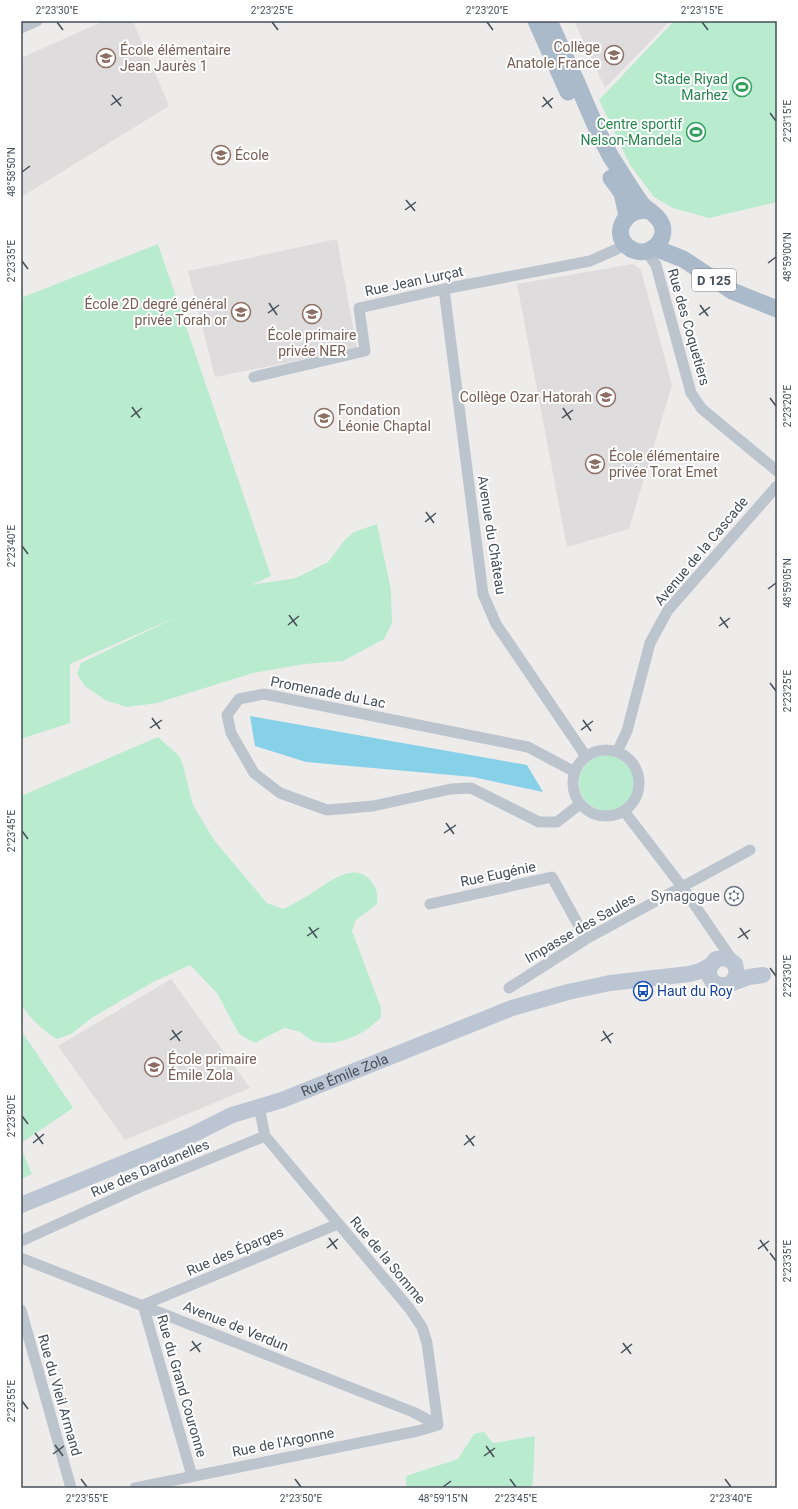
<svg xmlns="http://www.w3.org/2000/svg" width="798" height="1509" font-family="Roboto,sans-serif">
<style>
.education{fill:#dfdcdd}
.green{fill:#b9ecce}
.water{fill:#87d1e8}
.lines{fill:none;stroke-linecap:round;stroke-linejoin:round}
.minor{stroke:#bcc5ce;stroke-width:11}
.secondary{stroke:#bcc6d2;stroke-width:16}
.primary{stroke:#abbaca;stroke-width:17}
.ticks{fill:none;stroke:#444e58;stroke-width:1.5}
.labels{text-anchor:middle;stroke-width:4;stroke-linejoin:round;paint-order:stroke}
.shield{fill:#fff;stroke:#7c838a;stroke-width:1}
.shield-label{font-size:13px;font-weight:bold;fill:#444e58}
.education-label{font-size:14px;fill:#785e54;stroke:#fff;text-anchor:start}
.leisure-label{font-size:14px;fill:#27864d;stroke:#fff;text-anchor:end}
.street-label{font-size:14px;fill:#444e58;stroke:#fff}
.worship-label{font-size:14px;fill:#5b616d;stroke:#fff;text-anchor:end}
.transit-label{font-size:14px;fill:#164399;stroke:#fff;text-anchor:start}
.neatline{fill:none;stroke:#444e58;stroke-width:1.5}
.ticks-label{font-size:10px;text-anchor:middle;fill:#444e58}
</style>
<rect width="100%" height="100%" fill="#eeebeb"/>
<path class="education" d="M104 21H133L169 106 21 197V58Z
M574 21H670L605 88Z
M337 239 357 349 215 377 188 271Z
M633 264 641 270 672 385 629 529 567 547 517 284Z
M171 979 250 1088 125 1140 58 1046Z"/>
<path class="green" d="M674 21H777V202L709 218 673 208 654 197 630 165 599 100Z
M158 244 271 576 251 585 296 578 328 562 344 541 354 532 377 524 391 590 392 623 384 639 343 661 305 664 253 673 157 703 127 707 105 700 85 686 77 674 81 663 181 615 70 664V723L21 739V298Z
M158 737 179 756 183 765 193 805 214 840 267 903 283 909C293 904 303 899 312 893 328 883 352 862 369 879 377 887 378 894 377 904L356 920 352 931 381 1008V1017C365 1035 336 1048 313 1041 308 1039 304 1034 300 1032 295 1030 289 1029 284 1028L255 1043 239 1034 217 993 190 965 153 982 93 1017 71 1034 57 1039C42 1030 31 1019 21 1005V796Z
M579 783a28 28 0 1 1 56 0a28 28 0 1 1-56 0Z
M21 1030 73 1108 21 1143Z
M21 1153H23L32 1174 21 1179Z
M484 1432 493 1443 535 1436 533 1482 531 1488H406V1476L458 1459 474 1434Z"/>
<path class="water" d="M250 716 527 765 543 792 473 777 306 762 255 746Z"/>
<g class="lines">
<path class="minor" d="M21 28 37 21
M646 251 656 265 691 393 702 409 777 471
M444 289 483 594 496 624 583 752 585 757
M254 377 365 351 359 308 444 289 590 261 626 245
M573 783a33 33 0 1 1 66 0a33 33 0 1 1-66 0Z
M617 752 627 731 650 643 668 610 777 486
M575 772 528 747 264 694 239 699 227 715 231 733 254 773 280 793 327 810 373 806 451 789 471 788 539 822H557L580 804
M624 811 683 888 733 961
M430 904 552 877 586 939
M509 988 586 939 750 850
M259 1107 265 1136 409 1308 422 1327 427 1343 438 1425
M21 1241 140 1187 265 1136
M21 1258 413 1412 438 1425
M21 1310 71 1488
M192 1476 143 1305 338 1224
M135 1488 418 1431 438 1425"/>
<g class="secondary">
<path d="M731 983 737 975 735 964 727 958 716 959 709 968V976L713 982 720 985H727L749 977 763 975"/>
<path id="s1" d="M21 1205 190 1136 232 1115 282 1100 512 1008 568 992 610 983 689 974 700 971 711 965"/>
</g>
<path class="primary" d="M536 21 568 92
M549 21C559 42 568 64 578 85 588 109 598 134 611 157 621 172 630 188 641 203 647 211 658 214 662 225 667 242 649 257 633 250 608 238 624 205 650 211
M611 178 622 193 627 216
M655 248 683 259 732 291 777 309"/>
</g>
<path class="ticks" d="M57 22 63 30M272 22 278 30M487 22 493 30M702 22 708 30M112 95 121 106M543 97 552 108M111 105 122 97M542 107 553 98M770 113 776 121M22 172 30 166M406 200 415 211M405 210 416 202M22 261 28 269M768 263 776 257M269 303 277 315M700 305 708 316M268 313 279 305M699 315 710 307M770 398 776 406M132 407 140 418M563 408 571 420M131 417 142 408M562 418 573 410M426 512 434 523M425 522 436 513M22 546 28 554M768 589 776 583M289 615 297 626M720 617 728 628M288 625 299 616M719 626 730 618M770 683 776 691M152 718 160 729M583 720 591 731M150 728 162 720M581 730 593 721M446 823 454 834M22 831 28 839M444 833 456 825M309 927 317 938M740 928 748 939M307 936 319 928M738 938 750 930M770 968 776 976M172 1030 180 1041M603 1031 611 1043M170 1040 182 1031M601 1041 613 1033M22 1116 28 1124M35 1133 43 1144M466 1135 474 1146M33 1143 44 1134M464 1145 475 1136M329 1238 337 1249M760 1240 768 1251M327 1248 338 1239M758 1249 769 1241M770 1253 776 1261M192 1341 200 1352M623 1343 631 1354M190 1351 201 1343M621 1353 632 1344M22 1401 28 1409M55 1445 63 1456M486 1446 494 1457M53 1454 64 1446M484 1456 495 1448M81 1479 87 1487M295 1479 301 1487M510 1479 516 1487M725 1479 731 1487M443 1487 451 1481"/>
<defs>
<symbol id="school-ring" viewBox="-11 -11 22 22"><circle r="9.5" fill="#fff" stroke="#8d6e63" stroke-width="1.5"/><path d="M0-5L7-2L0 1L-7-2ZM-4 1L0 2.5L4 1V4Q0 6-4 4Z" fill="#8d6e63"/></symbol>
<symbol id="stadium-ring" viewBox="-11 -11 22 22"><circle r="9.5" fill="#fff" stroke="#2e9e5b" stroke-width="1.5"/><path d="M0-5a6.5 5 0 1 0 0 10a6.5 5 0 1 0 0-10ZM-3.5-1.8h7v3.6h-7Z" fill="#2e9e5b"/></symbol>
<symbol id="university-ring" viewBox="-11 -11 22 22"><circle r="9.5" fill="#fff" stroke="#8d6e63" stroke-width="1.5"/><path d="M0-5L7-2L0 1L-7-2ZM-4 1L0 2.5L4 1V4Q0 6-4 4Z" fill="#8d6e63"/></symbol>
<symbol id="synagogue-ring" viewBox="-11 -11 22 22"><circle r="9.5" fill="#fff" stroke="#6b7280" stroke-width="1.5"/><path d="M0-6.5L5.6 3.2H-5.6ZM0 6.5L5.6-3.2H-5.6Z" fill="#6b7280"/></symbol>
<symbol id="bus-ring" viewBox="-11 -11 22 22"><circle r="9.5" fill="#fff" stroke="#1a4fb4" stroke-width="1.5"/><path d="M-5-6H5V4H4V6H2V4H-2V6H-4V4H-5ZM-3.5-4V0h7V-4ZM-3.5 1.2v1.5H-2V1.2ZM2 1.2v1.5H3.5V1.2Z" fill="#1a4fb4"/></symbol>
</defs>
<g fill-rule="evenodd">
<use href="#school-ring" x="603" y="44" width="22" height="22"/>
<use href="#school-ring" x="95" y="47" width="22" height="22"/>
<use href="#stadium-ring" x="731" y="76" width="22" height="22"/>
<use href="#stadium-ring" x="685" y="121" width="22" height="22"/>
<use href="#school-ring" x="210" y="144" width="22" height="22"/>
<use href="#school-ring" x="230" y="301" width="22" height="22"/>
<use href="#school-ring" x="301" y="303" width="22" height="22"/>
<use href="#school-ring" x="595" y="386" width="22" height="22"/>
<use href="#university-ring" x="313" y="407" width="22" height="22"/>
<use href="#school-ring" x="584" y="453" width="22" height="22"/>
<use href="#synagogue-ring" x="723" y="885" width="22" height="22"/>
<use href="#bus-ring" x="632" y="980" width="22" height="22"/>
<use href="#school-ring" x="143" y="1056" width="22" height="22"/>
</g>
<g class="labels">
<rect class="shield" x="692" y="269" width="44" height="22" rx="3"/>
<g class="shield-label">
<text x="714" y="285">D 125</text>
</g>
<g class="education-label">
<text x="600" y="52" text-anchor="end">Collège<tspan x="600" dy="16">Anatole France</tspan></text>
<text x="120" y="55">École élémentaire<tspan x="120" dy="16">Jean Jaurès 1</tspan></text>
<text x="235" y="160">École</text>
<text x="227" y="309" text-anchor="end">École 2D degré général<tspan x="227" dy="16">privée Torah or</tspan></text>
<text x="312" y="340" text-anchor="middle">École primaire<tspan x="312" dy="16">privée NER</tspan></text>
<text x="592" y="402" text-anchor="end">Collège Ozar Hatorah</text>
<text x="338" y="415">Fondation<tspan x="338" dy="16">Léonie Chaptal</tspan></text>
<text x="609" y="461">École élémentaire<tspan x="609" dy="16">privée Torat Emet</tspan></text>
<text x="168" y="1064">École primaire<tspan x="168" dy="16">Émile Zola</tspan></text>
</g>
<g class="leisure-label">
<text x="728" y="84">Stade Riyad<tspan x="728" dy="16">Marhez</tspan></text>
<text x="682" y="129">Centre sportif<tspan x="682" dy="16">Nelson-Mandela</tspan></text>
</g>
<g class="street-label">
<text transform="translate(414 281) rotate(-12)" y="5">Rue Jean Lurçat</text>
<text transform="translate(689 327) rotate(74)" y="5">Rue des Coquetiers</text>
<text transform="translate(492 535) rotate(81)" y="5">Avenue du Château</text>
<text transform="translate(701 551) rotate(-50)" y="5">Avenue de la Cascade</text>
<text transform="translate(328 692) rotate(11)" y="5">Promenade du Lac</text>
<text transform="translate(498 874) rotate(-12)" y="5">Rue Eugénie</text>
<text transform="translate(580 928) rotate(-30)" y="5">Impasse des Saules</text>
<text dy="5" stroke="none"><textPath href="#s1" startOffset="349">Rue Émile Zola</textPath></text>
<text transform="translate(150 1168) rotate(-23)" y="5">Rue des Dardanelles</text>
<text transform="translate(235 1251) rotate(-23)" y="5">Rue des Éparges</text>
<text transform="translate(388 1260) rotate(50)" y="5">Rue de la Somme</text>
<text transform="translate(236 1326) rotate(22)" y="5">Avenue de Verdun</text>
<text transform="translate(182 1386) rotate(74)" y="5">Rue du Grand Couronne</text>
<text transform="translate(60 1395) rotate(74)" y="5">Rue du Vieil Armand</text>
<text transform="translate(283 1442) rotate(-11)" y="5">Rue de l'Argonne</text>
</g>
<g class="worship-label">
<text x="720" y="901">Synagogue</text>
</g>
<g class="transit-label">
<text x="657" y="996">Haut du Roy</text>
</g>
</g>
<rect width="798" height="1509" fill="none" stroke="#ffffff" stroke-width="44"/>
<rect x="22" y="22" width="754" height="1465" class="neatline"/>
<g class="ticks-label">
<text x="57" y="14">2°23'30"E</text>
<text x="272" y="14">2°23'25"E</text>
<text x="487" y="14">2°23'20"E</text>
<text x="702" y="14">2°23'15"E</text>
<text transform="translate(787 121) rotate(-90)" y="4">2°23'15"E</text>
<text transform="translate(11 172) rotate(-90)" y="4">48°58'50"N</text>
<text transform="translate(787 257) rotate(-90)" y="4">48°59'00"N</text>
<text transform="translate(11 261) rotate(-90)" y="4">2°23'35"E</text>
<text transform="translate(787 406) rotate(-90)" y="4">2°23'20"E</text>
<text transform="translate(11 546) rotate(-90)" y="4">2°23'40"E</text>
<text transform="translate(787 583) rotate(-90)" y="4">48°59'05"N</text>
<text transform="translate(787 691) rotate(-90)" y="4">2°23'25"E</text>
<text transform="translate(11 831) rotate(-90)" y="4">2°23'45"E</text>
<text transform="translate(787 976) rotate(-90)" y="4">2°23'30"E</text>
<text transform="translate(11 1116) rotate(-90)" y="4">2°23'50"E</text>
<text transform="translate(787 1261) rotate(-90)" y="4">2°23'35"E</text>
<text transform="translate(11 1401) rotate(-90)" y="4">2°23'55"E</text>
<text x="87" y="1502">2°23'55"E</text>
<text x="301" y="1502">2°23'50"E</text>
<text x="443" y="1502">48°59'15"N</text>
<text x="516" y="1502">2°23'45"E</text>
<text x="731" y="1502">2°23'40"E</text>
</g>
</svg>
